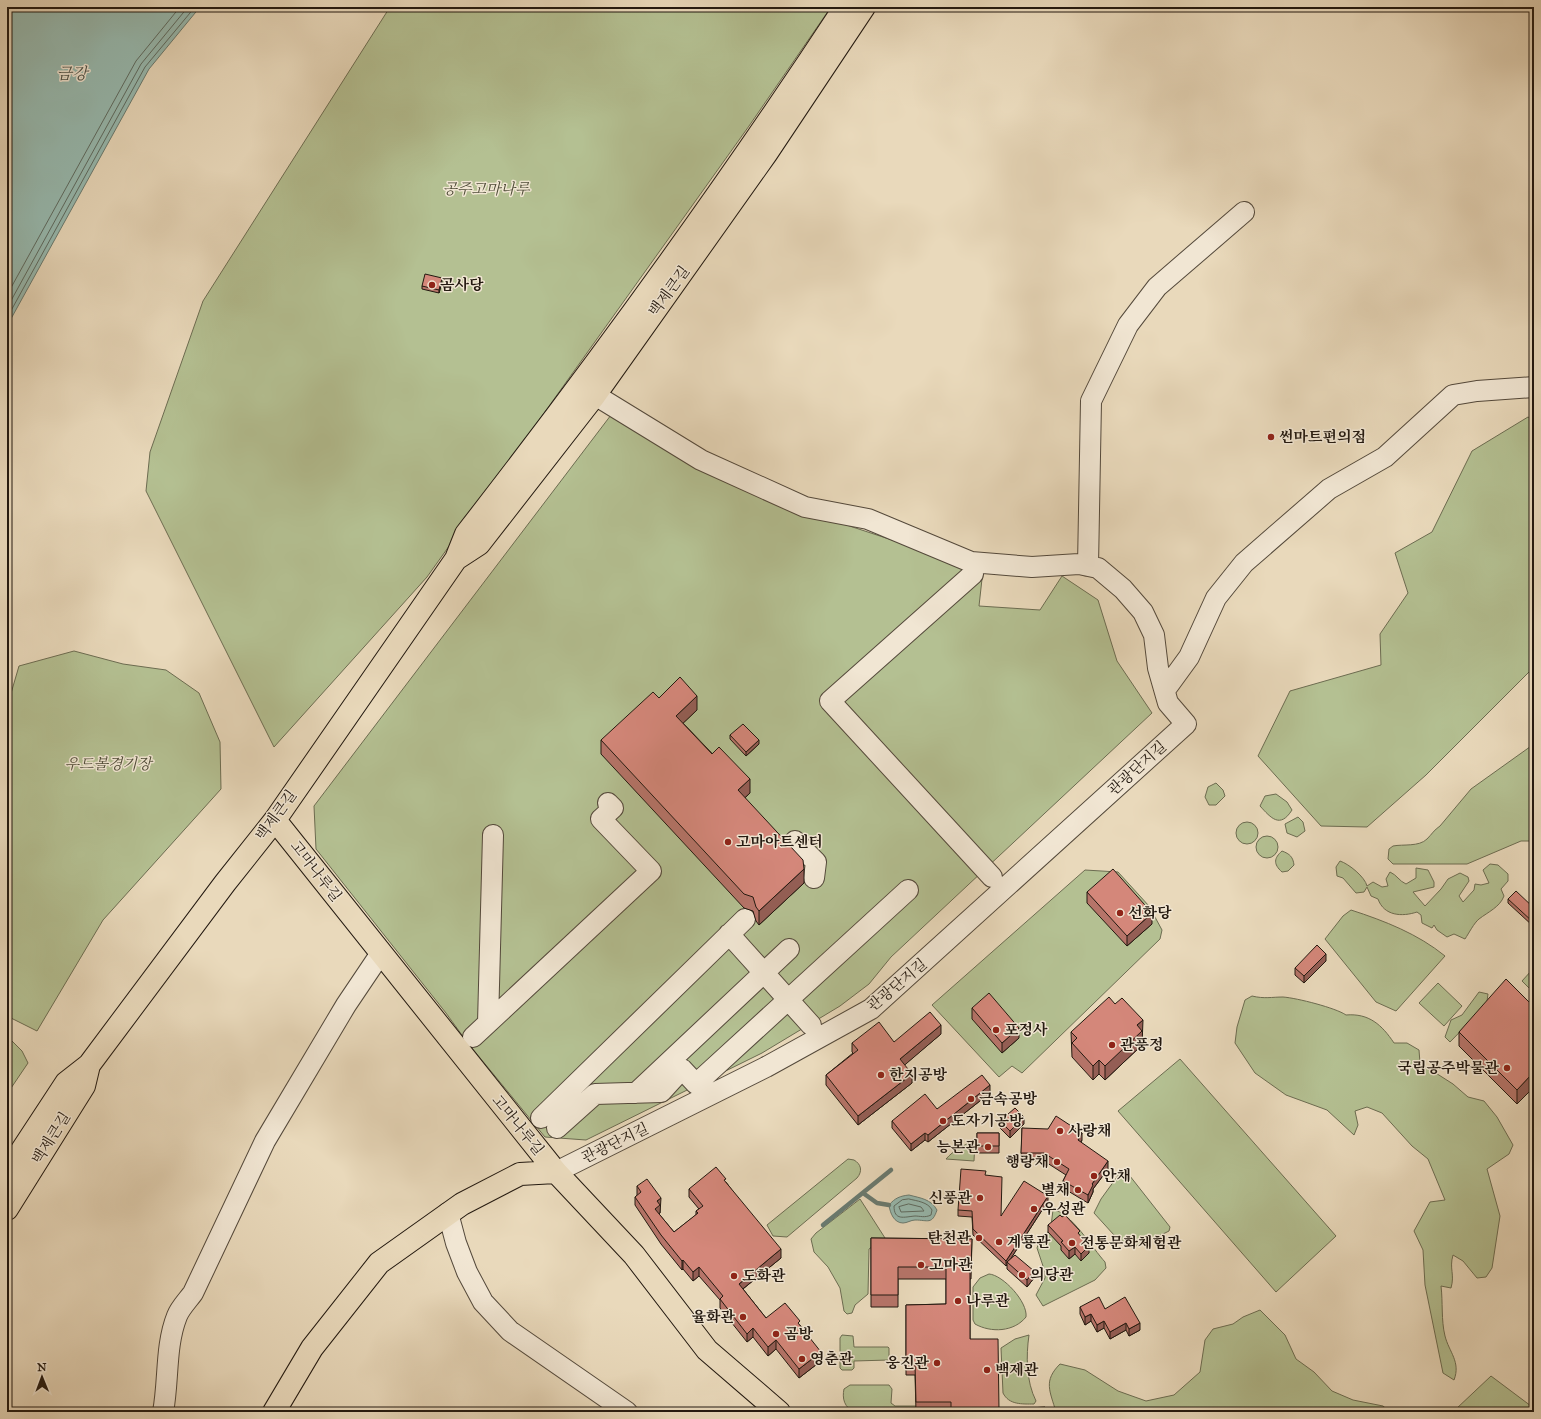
<svg xmlns="http://www.w3.org/2000/svg" width="1541" height="1419" font-family="'IM FELL Great Primer','Noto Serif KR',serif">
<style>
.green{fill:#b4c092;stroke:#6c6c51}
.water{fill:#97bab0;stroke:#697a70}
.lines{fill:none;stroke-linecap:round;stroke-linejoin:round}
.shore{stroke:#5d6a60;stroke-width:1}
.stream{stroke:#697a70;stroke-width:4.5}
.minor-casing{stroke:#54493b;stroke-width:22}
.major-casing{stroke:#231910;stroke-width:24}
.minor{stroke:#f1e6d3;stroke-width:20}
.major{stroke:#e9d9bb;stroke-width:22}
.wall{fill:#b67469;stroke:#231910}
.shaded-wall{fill:#945e55;stroke:#231910}
.building{fill:#d4877a;stroke:#231910}
.poi-dot{fill:#8f2418;stroke:#f1e6d3;stroke-width:1.5}
.labels{text-anchor:middle;stroke-width:3;stroke-linejoin:round;paint-order:stroke}
.park-label{font-size:15px;font-style:italic;fill:#4e4b37;stroke:#f1e6d3}
.poi-label{font-size:15px;font-weight:bold;fill:#231910;stroke:#f1e6d3;text-anchor:start}
.street-label{font-size:15px;fill:#231910;stroke:#f1e6d3}
.water-label{font-size:16px;font-style:italic;fill:#4c5148;stroke:#f1e6d3}
</style>
<rect width="100%" height="100%" fill="#e9d9bb"/>
<filter id="stains"><feTurbulence type="fractalNoise" baseFrequency=".005" numOctaves="4"/><feColorMatrix values="0 0 0 0 .2 0 0 0 0 .09 0 0 0 0 .02 0 0 0 .5 -.17"/></filter>
<radialGradient id="worn" r=".72"><stop offset=".6" stop-color="#630" stop-opacity="0"/><stop offset="1" stop-color="#630" stop-opacity=".3"/></radialGradient>
<path class="green" d="M390 7H831L749 126 427 577 274 747 146 491 150 452 203 301Z
M611 415 798 509 983 570 979 606 1040 610 1062 576 1098 600 1117 661 1152 713 891 957 869 984 840 1006 762 1053 586 1140 545 1137 467 1042 446 1013 316 849 314 806Z
M1528 417 1534 420V667L1426 775 1367 827 1321 826 1258 756 1290 691 1381 665 1380 634 1408 593 1395 553 1432 532 1472 451Z
M74 651 123 664 166 670 199 693 220 742 221 789 103 920 37 1031 7 1016V707L19 666Z
M1534 744V841H1521L1467 864H1393L1388 859 1389 849 1393 846C1403 844 1419 847 1427 839 1432 834 1434 830 1440 826L1471 789Z
M1216 783 1223 790 1225 796 1216 805H1209L1205 797 1208 787Z
M1276 794 1287 802 1292 810C1280 829 1271 818 1260 806L1265 796Z
M1298 817 1303 822 1305 831 1297 837 1287 833 1285 824Z
M1236 833a11 11 0 1 1 22 0a11 11 0 1 1-22 0Z
M1256 847a11 11 0 1 1 22 0a11 11 0 1 1-22 0Z
M1282 851C1290 854 1293 857 1294 865L1288 871 1282 872C1273 864 1274 858 1282 851Z
M1340 861C1349 864 1365 877 1367 886L1373 882 1382 887 1388 886 1386 879 1390 872C1397 875 1399 881 1406 884L1416 878V868L1428 870 1434 882V887L1413 892 1425 906 1441 889 1448 879 1460 873 1468 877 1469 881 1459 896 1463 902 1474 890 1475 884 1481 885 1489 883 1483 870 1490 864 1498 865 1508 874V881L1501 889 1504 896C1500 907 1488 912 1479 919 1474 923 1469 933 1465 939L1454 934 1447 937 1437 930 1434 925 1432 928 1422 923 1421 915 1417 912C1402 917 1384 916 1378 899L1371 896 1367 887 1364 892 1356 893 1343 878 1337 876 1336 867Z
M1085 870 1118 872 1149 906 1162 930 1160 939 1022 1073 1012 1066 999 1077 932 1005Z
M1351 910C1385 921 1418 934 1445 956L1396 1011 1376 1002 1325 939 1343 916Z
M1532 970 1534 973V993L1522 981Z
M1438 983 1462 1006 1444 1026 1419 1003Z
M1479 992 1488 994 1487 1001 1488 1003 1450 1042 1445 1037 1451 1020 1462 1015Z
M1252 996C1264 999 1272 997 1283 997 1297 998 1336 1008 1346 1015 1369 1013 1382 1025 1394 1043H1407L1419 1050 1420 1063 1453 1084 1468 1097 1484 1101 1497 1117 1513 1145 1509 1154 1487 1169 1500 1216 1492 1268 1486 1277 1477 1278 1463 1261 1453 1255C1449 1269 1455 1274 1451 1288L1441 1286C1443 1302 1441 1320 1445 1336 1449 1352 1461 1362 1454 1380L1443 1373 1425 1285 1423 1250 1414 1231 1430 1202 1445 1200 1428 1159 1412 1146 1382 1113 1367 1107 1355 1111 1358 1125 1354 1135 1327 1110 1286 1095 1255 1073 1235 1043 1237 1027 1245 1000Z
M7 1036 22 1051 28 1063 7 1094Z
M1180 1059 1336 1236 1276 1292 1118 1111Z
M975 1141 974 1161 946 1159C954 1150 963 1145 975 1141Z
M848 1159 854 1160C861 1164 863 1171 857 1178L787 1237 773 1236 767 1225Z
M1122 1170 1126 1171 1170 1227 1169 1231 1143 1244 1131 1247 1114 1235 1094 1213 1101 1199Z
M860 1199 885 1238 869 1249 868 1294 855 1305 852 1313 847 1314 844 1311 840 1288 828 1267 814 1252 811 1239 816 1233Z
M1053 1210C1070 1211 1093 1249 1105 1262L1106 1268 1095 1280 1043 1306 1036 1295 1045 1278V1272L1037 1248 1039 1242 1048 1232 1051 1226Z
M989 1274C1003 1275 1028 1302 1026 1317 1014 1332 991 1333 975 1324L973 1320V1287L980 1278Z
M1260 1310 1285 1335 1296 1359 1314 1372 1332 1391 1353 1400 1383 1406 1390 1412H1056C1050 1391 1043 1381 1060 1364L1085 1370 1118 1391 1146 1401 1174 1395 1200 1372 1205 1340 1213 1329 1233 1324 1243 1317Z
M842 1335 853 1336 854 1347H888L889 1348V1360L854 1361V1368L852 1370H842L840 1368V1338Z
M1029 1335C1026 1356 1026 1381 1036 1401L1034 1404C1022 1404 1009 1405 1003 1393L1001 1348 1015 1339Z
M1491 1376 1531 1406 1534 1403V1412H1457L1456 1409Z
M850 1385H889L892 1389 891 1403 895 1406H916V1412C905 1412 863 1415 855 1412 844 1408 842 1398 844 1389Z"/>
<path class="water" d="M7 7H200L149 69 7 326Z
M909 1195C920 1198 931 1199 937 1210 932 1225 928 1220 915 1220 911 1220 907 1223 903 1223 894 1223 890 1213 889 1205 895 1198 900 1196 909 1195Z"/>
<g class="lines">
<path class="shore" d="M7 295 136 61 180 7
M7 308 141 64 188 7
M7 318 145 67 195 7
M909 1199C917 1201 928 1202 932 1210L931 1215C925 1218 920 1216 915 1216 904 1217 894 1221 894 1206L902 1200Z
M909 1204 921 1207 924 1211 901 1212 899 1207Z"/>
<path class="stream" d="M863 1193 877 1203 889 1205
M823 1225 891 1170"/>
<defs>
<path id="minor" d="M1088 566 1091 401 1128 325 1157 287 1244 212
M973 574 830 701 992 877
M1165 690 1189 657 1216 598 1244 563 1329 489 1385 457 1453 395 1477 391 1534 387
M795 841 816 862 814 878
M729 934 811 1025
M488 1023 493 835
M473 1037 651 871 601 819 613 808 608 803
M636 1093 789 949
M541 1118 745 919
M557 1128 595 1094 661 1092 682 1069 696 1084 908 890
M556 1172 766 1067 871 1009 1186 724 1168 703 1158 668 1154 635 1143 612 1123 589 1098 568 1079 564 1032 567 971 562 868 519 805 507 701 460 595 395
M448 1213 456 1243 467 1272 483 1302 510 1331 627 1412
M163 1412C169 1381 165 1346 177 1316 180 1308 188 1300 193 1293L265 1141 346 1005 381 953"/>
<path id="major" d="M456 559 479 544 595 395 766 154 864 7
M275 820 556 1172 634 1255 707 1350 779 1412
M7 1173 66 1083 89 1065 225 883 275 820 456 559 466 534C599 363 726 188 845 7
M7 1209 84 1086 89 1065
M274 1412 312 1348 379 1263 462 1204 520 1174 556 1172"/>
</defs>
<use href="#minor" class="minor-casing"/>
<use href="#major" class="major-casing"/>
<use href="#minor" class="minor"/>
<use href="#major" class="major"/>
</g>
<path class="wall" d="M442 282 439 293 422 289V286Z
M697 710 683 723 750 793 745 798 804 883 759 925 756 921 753 911 744 908 601 754V740Z
M730 735 759 744 746 756 730 739Z
M1087 892 1152 924 1127 946 1087 903Z
M1508 899 1534 908V925L1533 926 1508 903Z
M1326 961 1304 983 1295 975V968Z
M1534 1007V1094L1530 1091 1517 1104 1459 1046V1032Z
M972 1008 1019 1038 1002 1053 972 1019Z
M1071 1032 1143 1034 1142 1035V1045L1105 1080 1099 1074 1093 1080 1072 1057Z
M941 1034 904 1065 912 1083 858 1125 826 1085V1075L853 1053 852 1052V1043L894 1042Z
M990 1093 928 1142 925 1140 911 1151 892 1128V1121L937 1109Z
M1000 1121 1024 1124 1010 1138 1000 1128Z
M1022 1128 1082 1140 1081 1142 1108 1169 1093 1189V1192L1088 1203 1063 1188V1181L1066 1175 1044 1161 1021 1160Z
M977 1133H999V1153H977Z
M986 1175 1001 1216 1048 1201 1011 1258 1034 1278 1027 1287 1007 1269V1265L1006 1266 973 1235 972 1217 958 1216V1210Z
M726 1182 781 1258 743 1289 766 1318 800 1325 821 1361 799 1378 776 1349 768 1356 753 1337 747 1342 720 1308V1300L699 1276 693 1281 683 1269 682 1270 661 1244 635 1205V1197L637 1195V1186L661 1206 660 1207V1213L659 1214 674 1232 696 1215V1211L699 1209 689 1197V1189Z
M1048 1225 1080 1236 1089 1253 1081 1261 1075 1254 1069 1259 1061 1250V1246L1048 1232Z
M871 1238 972 1239 971 1279H970V1339L999 1410 1046 1412H916L915 1375H906V1305L946 1304V1279H898V1307H871Z
M1080 1307 1105 1309 1140 1330 1129 1336 1126 1330 1110 1339 1104 1328 1097 1332 1091 1321 1085 1325 1080 1314Z"/>
<path class="shaded-wall" d="M442 278V282L439 293V290Z
M697 696V710L676 730V716Z
M759 740V744L746 756V752Z
M750 779V793L738 804V790Z
M804 869V883L759 925V911Z
M1152 913V924L1127 946V936Z
M1326 954V961L1304 983V976Z
M1143 1020 1142 1045 1105 1080V1066L1137 1025Z
M941 1025V1034L900 1069V1059Z
M1019 1028V1038L1002 1053V1043Z
M1099 1060V1074L1093 1080V1066Z
M912 1074V1083L858 1125V1116Z
M1530 1076V1091L1517 1104V1090Z
M990 1085V1093L928 1142V1135Z
M1024 1117V1124L1010 1138V1131Z
M925 1133V1140L911 1151V1144Z
M1082 1133V1140L1078 1147V1140Z
M1108 1161V1169L1093 1189V1192L1088 1203V1195L1092 1184Z
M1048 1196V1201L1008 1263 1007 1262V1265L1006 1266V1261Z
M661 1198 660 1213 655 1217V1209L657 1201Z
M1089 1246V1253L1081 1261V1254Z
M1075 1247V1254L1069 1259V1251Z
M781 1249V1258L739 1292V1284Z
M683 1260V1269L682 1270V1261Z
M699 1267V1276L693 1281V1272Z
M1034 1271V1278L1027 1287V1280Z
M1091 1314V1321L1085 1325V1317Z
M1104 1321V1328L1097 1332V1325Z
M1126 1323V1330L1110 1339V1332Z
M1140 1323V1330L1129 1336V1329Z
M753 1328V1337L747 1342V1334Z
M776 1340V1349L768 1356V1347Z
M821 1352V1361L799 1378V1369Z"/>
<path class="building" d="M425 274 442 278 439 290 422 286Z
M680 677 697 696 676 716 712 754 719 747 750 779 738 790 803 860 804 869 759 911 756 907 753 897 744 894 601 740 653 692 659 698Z
M743 724 759 740 746 752 730 735Z
M1113 869 1152 913 1127 936 1087 892Z
M1516 891 1534 908V921L1533 922 1508 899Z
M1317 945 1326 954 1304 976 1295 968Z
M1506 979 1534 1007V1080L1530 1076 1517 1090 1459 1032Z
M989 993 1019 1028 1002 1043 972 1008Z
M1109 997 1115 1004 1122 998 1143 1020 1137 1025 1142 1031 1105 1066 1099 1060 1093 1066 1072 1043 1077 1038 1071 1032Z
M930 1012 941 1025 900 1059 912 1074 858 1116 826 1075 858 1050 852 1043 879 1022 894 1042Z
M982 1075 990 1085 928 1135 925 1133 911 1144 892 1121 925 1094 937 1109Z
M1015 1108 1024 1117 1010 1131 1000 1121Z
M1056 1116 1082 1133 1078 1140 1108 1161 1092 1184 1093 1185 1088 1195 1063 1181 1069 1169 1044 1153H1021L1022 1128 1048 1129Z
M977 1133H999V1146H977Z
M716 1167 726 1179 724 1180 781 1249 739 1284 766 1318 785 1303 800 1321 798 1323 821 1352 799 1369 776 1340 768 1347 753 1328 747 1334 720 1299 723 1296 699 1267 693 1272 683 1260 682 1261 661 1235 635 1197 641 1192 637 1186 647 1179 661 1198 657 1201 660 1205 655 1209 674 1232 698 1213 696 1211 703 1206 689 1189Z
M961 1169 986 1171 985 1175 1002 1177 1001 1216 1024 1181 1048 1196 1006 1261 973 1229 972 1211 958 1210Z
M1060 1215 1062 1217 1065 1215 1080 1231 1078 1233 1089 1246 1081 1254 1075 1247 1069 1251 1061 1242 1063 1241 1048 1225Z
M871 1238 972 1239 971 1267H970V1339H998L999 1410 1045 1407 1046 1412H951V1402H916L915 1364H906V1305L946 1304V1267H898V1295H871Z
M1015 1255 1034 1271 1027 1280 1007 1262Z
M1099 1297 1105 1309 1125 1297 1140 1323 1129 1329 1126 1323 1110 1332 1104 1321 1097 1325 1091 1314 1085 1317 1080 1307Z"/>
<g class="poi-dot">
<circle cx="432" cy="285" r="4"/>
<circle cx="1271" cy="437" r="4"/>
<circle cx="728" cy="842" r="4"/>
<circle cx="1120" cy="913" r="4"/>
<circle cx="996" cy="1030" r="4"/>
<circle cx="1112" cy="1045" r="4"/>
<circle cx="1507" cy="1068" r="4"/>
<circle cx="881" cy="1075" r="4"/>
<circle cx="971" cy="1099" r="4"/>
<circle cx="943" cy="1121" r="4"/>
<circle cx="1060" cy="1131" r="4"/>
<circle cx="988" cy="1147" r="4"/>
<circle cx="1057" cy="1162" r="4"/>
<circle cx="1094" cy="1176" r="4"/>
<circle cx="1078" cy="1190" r="4"/>
<circle cx="980" cy="1198" r="4"/>
<circle cx="1034" cy="1209" r="4"/>
<circle cx="979" cy="1238" r="4"/>
<circle cx="999" cy="1242" r="4"/>
<circle cx="1072" cy="1243" r="4"/>
<circle cx="921" cy="1265" r="4"/>
<circle cx="1022" cy="1275" r="4"/>
<circle cx="734" cy="1276" r="4"/>
<circle cx="958" cy="1301" r="4"/>
<circle cx="743" cy="1317" r="4"/>
<circle cx="776" cy="1334" r="4"/>
<circle cx="802" cy="1359" r="4"/>
<circle cx="937" cy="1363" r="4"/>
<circle cx="987" cy="1370" r="4"/>
</g>
<g class="labels">
<g class="park-label">
<text x="486" y="194">공주고마나루</text>
<text x="108" y="769">우드볼경기장</text>
</g>
<g class="poi-label">
<text x="440" y="290">곰사당</text>
<text x="1279" y="442">썬마트편의점</text>
<text x="736" y="847">고마아트센터</text>
<text x="1128" y="918">선화당</text>
<text x="1004" y="1035">포정사</text>
<text x="1120" y="1050">관풍정</text>
<text x="1499" y="1073" text-anchor="end">국립공주박물관</text>
<text x="889" y="1080">한지공방</text>
<text x="979" y="1104">금속공방</text>
<text x="951" y="1126">도자기공방</text>
<text x="1068" y="1136">사랑채</text>
<text x="980" y="1152" text-anchor="end">능본관</text>
<text x="1049" y="1167" text-anchor="end">행랑채</text>
<text x="1102" y="1181">안채</text>
<text x="1070" y="1195" text-anchor="end">별채</text>
<text x="972" y="1203" text-anchor="end">신풍관</text>
<text x="1042" y="1214">우성관</text>
<text x="971" y="1243" text-anchor="end">탄천관</text>
<text x="1007" y="1247">계룡관</text>
<text x="1080" y="1248">전통문화체험관</text>
<text x="929" y="1270">고마관</text>
<text x="1030" y="1280">의당관</text>
<text x="742" y="1281">도화관</text>
<text x="966" y="1306">나루관</text>
<text x="735" y="1322" text-anchor="end">율화관</text>
<text x="784" y="1339">곰방</text>
<text x="810" y="1364">영춘관</text>
<text x="929" y="1368" text-anchor="end">웅진관</text>
<text x="995" y="1375">백제관</text>
</g>
<g class="street-label">
<text transform="translate(669 291) rotate(-54)" y="5">백제큰길</text>
<text transform="translate(1137 768) rotate(-42)" y="5">관광단지길</text>
<text transform="translate(276 815) rotate(-54)" y="5">백제큰길</text>
<text transform="translate(316 871) rotate(52)" y="5">고마나루길</text>
<text transform="translate(897 985) rotate(-40)" y="5">관광단지길</text>
<text transform="translate(518 1125) rotate(51)" y="5">고마나루길</text>
<text transform="translate(51 1138) rotate(-58)" y="5">백제큰길</text>
<text transform="translate(615 1143) rotate(-26)" y="5">관광단지길</text>
</g>
<g class="water-label">
<text x="72" y="79">금강</text>
</g>
</g>
<rect width="1541" height="1419" fill="none" stroke="#e9d9bb" stroke-width="24"/>
<rect x="8" y="8" width="1525" height="1403" fill="none" stroke="#231910" stroke-width="2"/>
<rect x="12" y="12" width="1517" height="1395" fill="none" stroke="#231910"/>
<g transform="translate(42 1377) rotate(359)" stroke="#f1e6d3" stroke-width="3" paint-order="stroke">
<path d="M0-3L7 15L0 10L-7 15Z" fill="#231910"/>
<text y="-6" font-size="11" font-weight="bold" text-anchor="middle" fill="#231910">N</text>
</g>
<rect width="100%" height="100%" filter="url(#stains)"/>
<rect width="100%" height="100%" fill="url(#worn)"/>
</svg>
